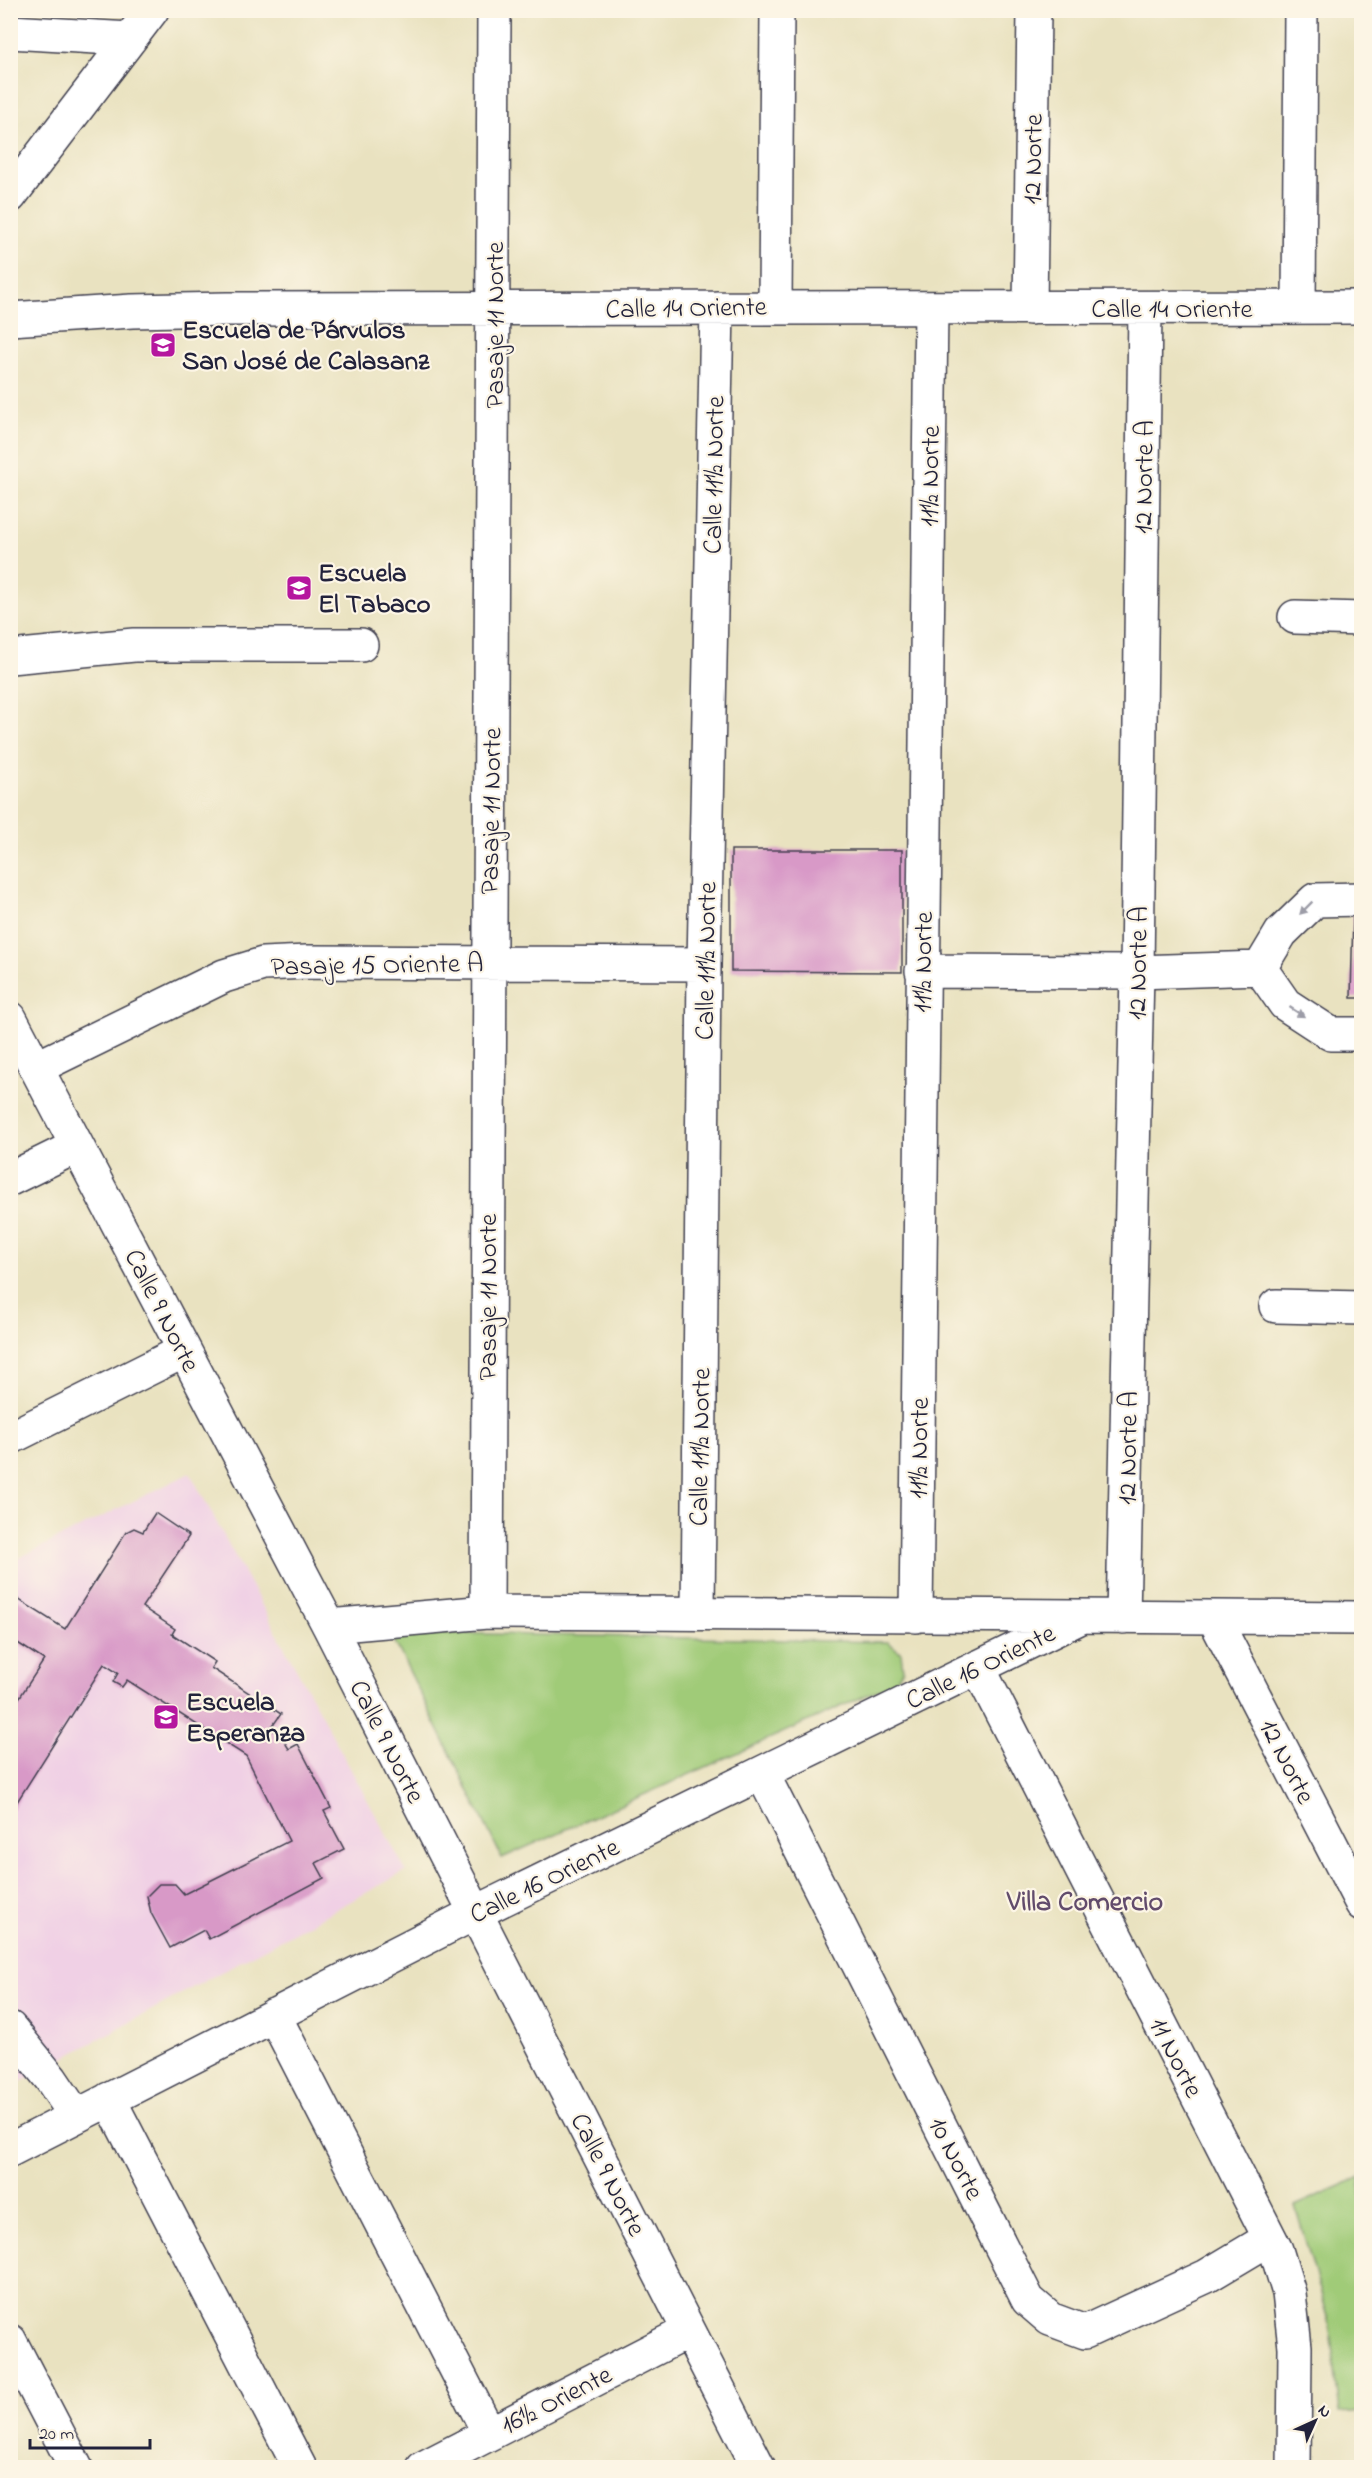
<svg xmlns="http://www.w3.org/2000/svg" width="1372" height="2478" font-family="'Indie Flower',sans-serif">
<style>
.built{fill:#f0d0e5}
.green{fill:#a0cb78;stroke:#61765a;stroke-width:1.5}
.building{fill:#d899c7}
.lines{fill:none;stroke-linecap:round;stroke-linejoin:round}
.minor-casing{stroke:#403f4f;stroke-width:36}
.minor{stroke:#fff;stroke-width:33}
.oneway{fill:#9c9ca7}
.labels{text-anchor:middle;stroke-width:4.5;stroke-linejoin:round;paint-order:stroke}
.street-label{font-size:27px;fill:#22223b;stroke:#fcf5e5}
.poi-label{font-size:27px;font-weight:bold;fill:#22223b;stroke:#fcf5e5;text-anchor:start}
.neighbourhood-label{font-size:28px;font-weight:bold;fill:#624c6c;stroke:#fcf5e5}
</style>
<rect width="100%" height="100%" fill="#fcf5e5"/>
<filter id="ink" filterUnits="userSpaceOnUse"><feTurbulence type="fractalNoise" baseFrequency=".0167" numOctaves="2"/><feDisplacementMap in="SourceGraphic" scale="12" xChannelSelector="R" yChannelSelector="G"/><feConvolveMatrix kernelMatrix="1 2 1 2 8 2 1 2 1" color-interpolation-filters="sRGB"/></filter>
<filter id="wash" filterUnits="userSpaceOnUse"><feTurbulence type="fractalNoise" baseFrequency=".008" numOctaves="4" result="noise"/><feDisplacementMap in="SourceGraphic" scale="24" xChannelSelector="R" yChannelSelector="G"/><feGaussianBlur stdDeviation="1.35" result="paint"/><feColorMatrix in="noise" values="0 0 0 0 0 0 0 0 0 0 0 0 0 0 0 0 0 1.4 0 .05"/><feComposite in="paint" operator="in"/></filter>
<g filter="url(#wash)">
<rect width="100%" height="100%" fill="#e9e2c0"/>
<path class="built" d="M190 1473 406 1871 11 2087V1562Z"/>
<path class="green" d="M390 1632 888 1642 901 1653 903 1670 894 1683 502 1858Z
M1361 2177V2411L1340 2413 1329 2320 1295 2206Z"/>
<g id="blocks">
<path class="building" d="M731 850H902V972L731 971Z
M1353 912 1362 913V998H1351Z
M155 1513 189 1536 142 1607 175 1629 172 1634 215 1662 211 1668 281 1714 271 1728 281 1736 289 1749 298 1744 331 1808 324 1811 344 1849 316 1863 324 1878 209 1939 204 1930 170 1948 151 1913 147 1896 159 1884H175L184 1894 289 1841 246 1756 127 1680 122 1687 113 1682 118 1673 104 1664 10 1813V1712L44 1660 10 1638V1594L65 1629 126 1532 134 1528 143 1532Z"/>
</g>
</g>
<g filter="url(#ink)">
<use href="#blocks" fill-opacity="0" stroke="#403f4f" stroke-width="1.5"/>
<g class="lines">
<defs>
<path id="minor" d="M10 32 130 39
M10 196 152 10
M775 306 777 10
M1299 307 1301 10
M1030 308 1034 10
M10 319 132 311 227 309 1362 307
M1295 617 1362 619
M10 657 134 645H361
M1260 968 1281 933 1315 900 1362 899
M1260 968 1285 1004 1331 1034H1362
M922 971 1137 972 1260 968
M10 1018 329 1626 759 2468
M36 1068 224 976 263 964 307 962 704 964
M10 1179 77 1146
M1276 1306 1362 1308
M10 1438 184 1351
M487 1612 494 10
M698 1613 704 964 717 308
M916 1616 931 308
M1123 1617 1137 972 1145 308
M1214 1618 1362 1904
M329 1626 487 1612 1362 1618
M978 1667 1276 2250 1289 2293 1295 2347 1294 2468
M762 1773 1028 2300 1050 2319 1085 2332 1207 2276 1269 2239
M274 2015 489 2433
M10 2028 51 2079 76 2116
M109 2099 300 2468
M10 2150 475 1913 1081 1617
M10 2341 76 2468
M423 2468 689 2331"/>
</defs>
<use href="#minor" class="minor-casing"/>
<use href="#minor" class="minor"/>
</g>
<defs><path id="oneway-solid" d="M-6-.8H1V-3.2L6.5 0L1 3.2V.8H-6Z" transform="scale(1.5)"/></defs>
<g class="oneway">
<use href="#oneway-solid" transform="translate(1306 908) rotate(135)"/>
<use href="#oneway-solid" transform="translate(1297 1012) rotate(33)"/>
</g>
</g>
<defs>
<symbol id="school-square" viewBox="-11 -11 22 22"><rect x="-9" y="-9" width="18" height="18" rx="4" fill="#b5179e" stroke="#fcf5e5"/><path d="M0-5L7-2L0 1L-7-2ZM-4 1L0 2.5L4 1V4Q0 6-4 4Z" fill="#fff"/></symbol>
</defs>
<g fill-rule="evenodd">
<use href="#school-square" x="148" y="330" width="30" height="30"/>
<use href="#school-square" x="284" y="573" width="30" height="30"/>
<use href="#school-square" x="151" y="1702" width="30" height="30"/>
</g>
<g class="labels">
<g class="street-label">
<text transform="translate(1032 159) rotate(-89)" y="9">12 Norte</text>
<text transform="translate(686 307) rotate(-1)" y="9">Calle 14 Oriente</text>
<text x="1172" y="317">Calle 14 Oriente</text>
<text transform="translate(494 325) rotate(-90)" y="9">Pasaje 11 Norte</text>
<text transform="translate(713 475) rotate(-89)" y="9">Calle 11½ Norte</text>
<text transform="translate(929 476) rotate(-89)" y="9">11½ Norte</text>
<text transform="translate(1143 477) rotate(-89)" y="9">12 Norte A</text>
<text transform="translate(490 811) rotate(-89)" y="9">Pasaje 11 Norte</text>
<text transform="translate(705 961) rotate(-89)" y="9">Calle 11½ Norte</text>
<text transform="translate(922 962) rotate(-89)" y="9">11½ Norte</text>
<text transform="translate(1137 963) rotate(-89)" y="9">12 Norte A</text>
<text transform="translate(377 964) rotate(-1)" y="9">Pasaje 15 Oriente A</text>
<text transform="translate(487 1297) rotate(-90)" y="9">Pasaje 11 Norte</text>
<text transform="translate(163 1310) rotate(63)" y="9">Calle 9 Norte</text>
<text transform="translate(699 1447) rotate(-89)" y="9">Calle 11½ Norte</text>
<text transform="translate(918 1448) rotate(-89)" y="9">11½ Norte</text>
<text transform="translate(1127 1448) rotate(-89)" y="9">12 Norte A</text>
<text transform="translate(980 1666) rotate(-26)" y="9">Calle 16 Oriente</text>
<text transform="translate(388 1741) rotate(63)" y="9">Calle 9 Norte</text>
<text transform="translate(1288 1761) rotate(63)" y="9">12 Norte</text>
<text transform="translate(544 1880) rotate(-26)" y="9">Calle 16 Oriente</text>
<text transform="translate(1177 2057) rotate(63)" y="9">11 Norte</text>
<text transform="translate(957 2158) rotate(63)" y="9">10 Norte</text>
<text transform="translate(609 2174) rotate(63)" y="9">Calle 9 Norte</text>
<text transform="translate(556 2399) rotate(-27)" y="9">16½ Oriente</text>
</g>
<g class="poi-label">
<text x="182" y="338">Escuela de Párvulos<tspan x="182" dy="31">San José de Calasanz</tspan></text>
<text x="318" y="581">Escuela<tspan x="318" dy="31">El Tabaco</tspan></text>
<text x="186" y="1710">Escuela<tspan x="186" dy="31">Esperanza</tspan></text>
</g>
<g class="neighbourhood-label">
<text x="1085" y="1910">Villa Comercio</text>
</g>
</g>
<rect width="1372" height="2478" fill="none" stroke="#fcf5e5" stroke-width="36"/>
<g transform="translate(1315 2421) rotate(45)" stroke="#fcf5e5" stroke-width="4.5" paint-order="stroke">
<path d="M0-4.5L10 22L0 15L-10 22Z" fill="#22223b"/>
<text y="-9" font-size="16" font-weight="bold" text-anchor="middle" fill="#22223b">N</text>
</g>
<path d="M30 2439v9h120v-9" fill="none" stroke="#22223b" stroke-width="3"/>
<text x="39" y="2439" font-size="18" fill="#22223b" stroke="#fcf5e5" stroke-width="4.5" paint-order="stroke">20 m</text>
</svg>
